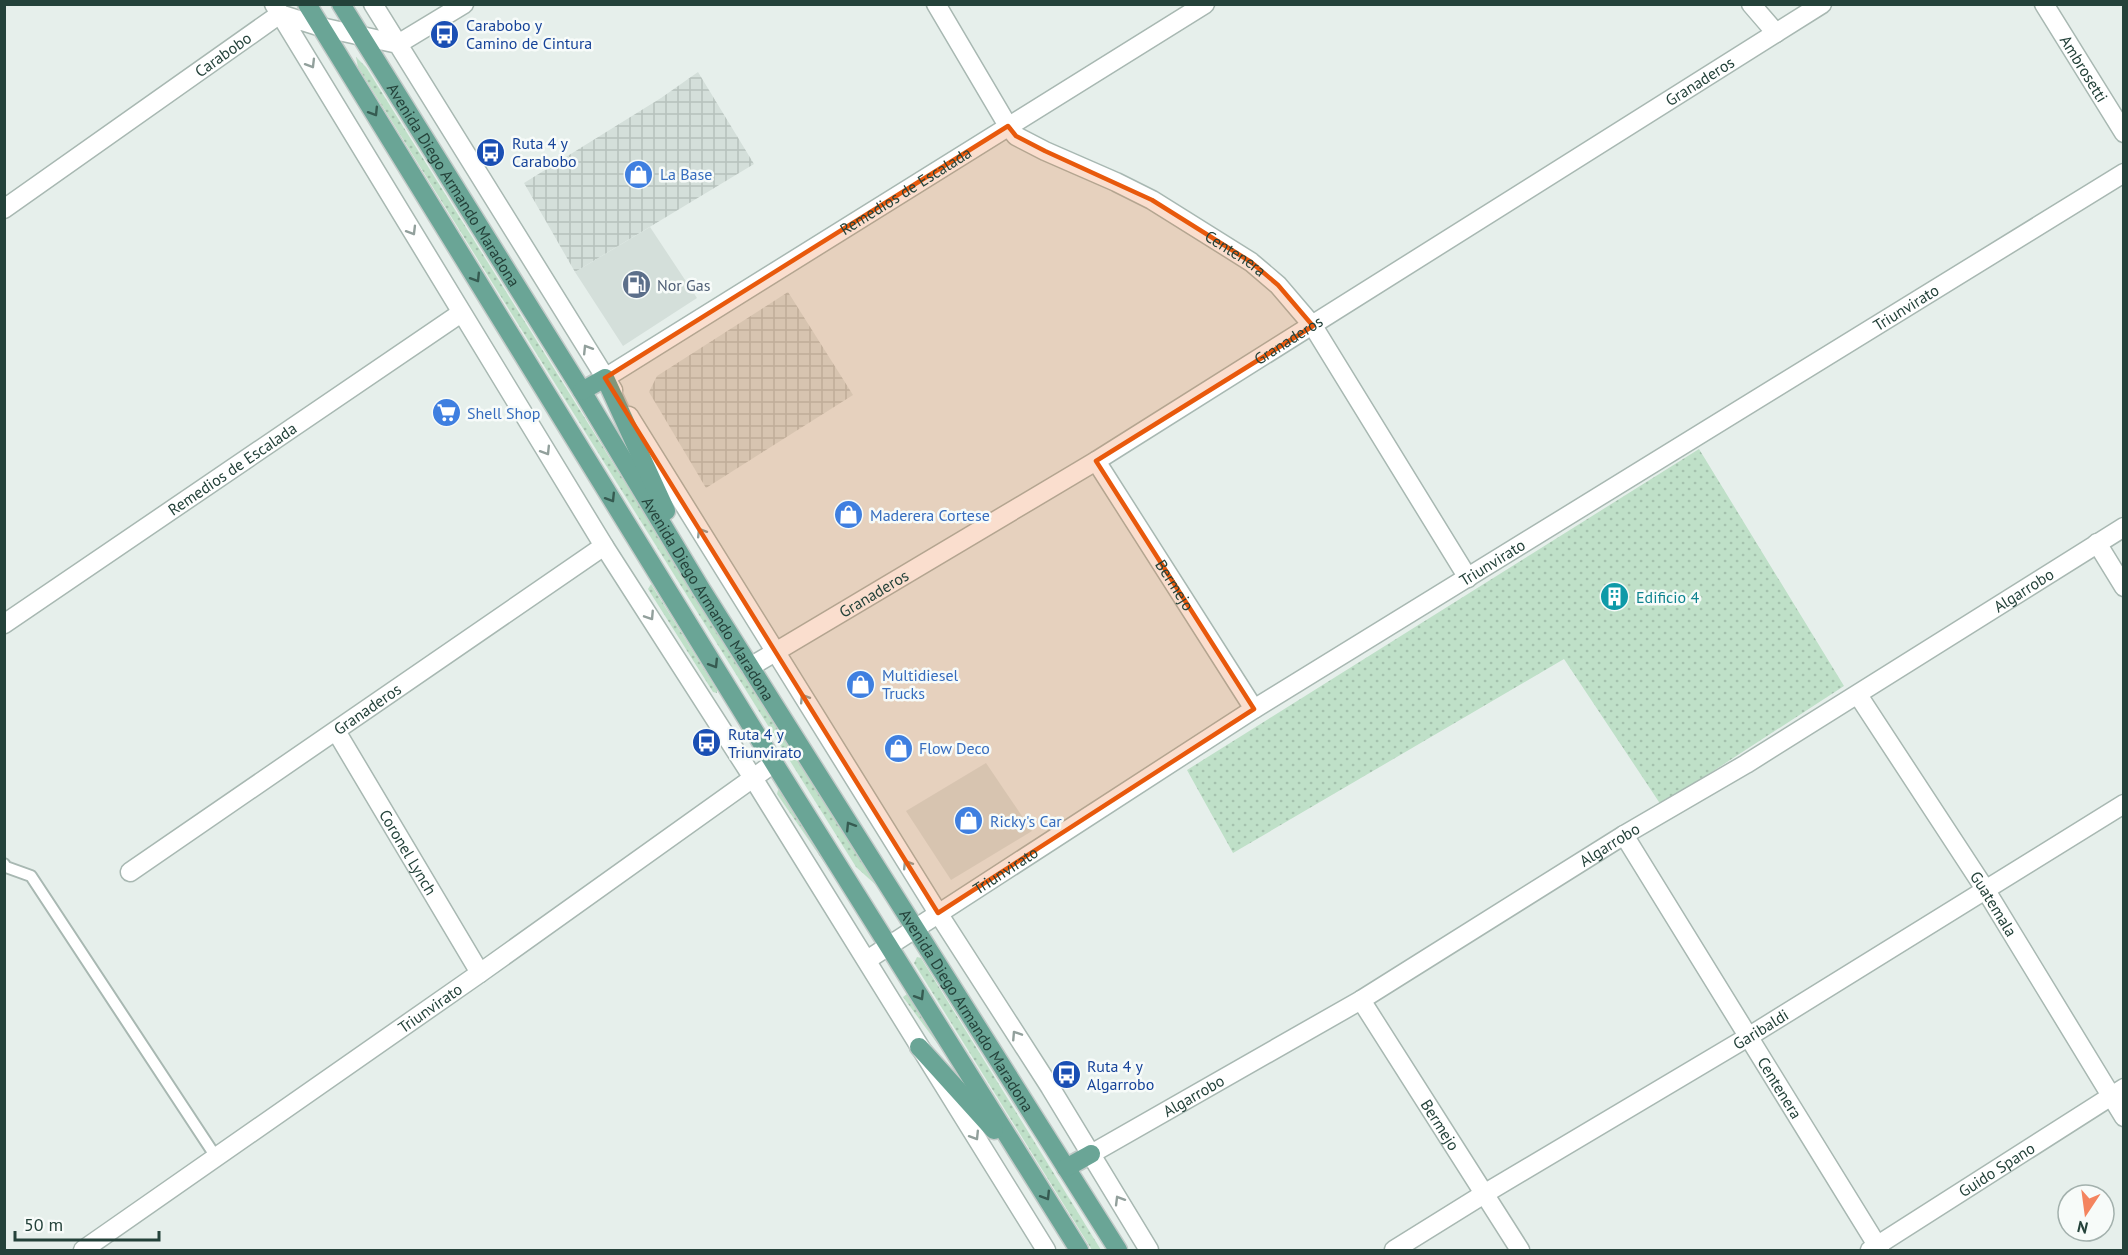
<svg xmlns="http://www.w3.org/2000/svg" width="2128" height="1255" font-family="'PT Sans',sans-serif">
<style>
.built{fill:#d4dfda}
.industrial{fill:url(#industrial-grid)}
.grass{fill:url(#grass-dots)}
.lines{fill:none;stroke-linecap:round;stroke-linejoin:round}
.service-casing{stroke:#a8b8b2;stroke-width:14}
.minor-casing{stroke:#a8b8b2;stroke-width:21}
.tertiary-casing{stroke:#a8b8b2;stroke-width:21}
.primary-casing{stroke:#c2cac8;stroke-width:21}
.service{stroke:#fff;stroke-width:10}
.minor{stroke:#fff;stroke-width:18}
.tertiary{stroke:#fff;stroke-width:18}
.primary{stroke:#6aa596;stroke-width:18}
.oneway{stroke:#92a09c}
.oneway2{stroke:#365b51}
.marked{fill:#e8590c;fill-opacity:0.2;stroke:#e8590c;stroke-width:4.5;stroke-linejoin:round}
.labels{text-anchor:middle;stroke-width:5;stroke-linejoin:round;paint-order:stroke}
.transit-label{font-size:16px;fill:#164399;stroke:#f7fbf9;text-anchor:start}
.street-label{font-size:16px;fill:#24423a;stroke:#f7fbf9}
.shop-label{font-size:16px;fill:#366cbe;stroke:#f7fbf9;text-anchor:start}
.service-label{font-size:16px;fill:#4e5e75;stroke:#f7fbf9;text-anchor:start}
.culture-label{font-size:16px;fill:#0d838f;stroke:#f7fbf9;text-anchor:start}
</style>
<defs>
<pattern id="industrial-grid" width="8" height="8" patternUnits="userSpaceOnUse" patternTransform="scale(1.5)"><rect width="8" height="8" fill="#d4dfda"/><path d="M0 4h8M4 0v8" fill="none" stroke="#b6c1bc"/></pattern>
<pattern id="grass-dots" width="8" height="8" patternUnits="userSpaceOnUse" patternTransform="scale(1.5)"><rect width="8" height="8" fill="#bfe0c8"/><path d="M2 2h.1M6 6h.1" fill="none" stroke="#a4c1ad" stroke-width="1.8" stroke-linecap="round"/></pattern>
</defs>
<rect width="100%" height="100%" fill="#e6efeb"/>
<path class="built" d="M650 227 697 298 623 346 575 272Z
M986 763 1032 831 951 880 906 811Z"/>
<path class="industrial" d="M698 72 754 164 575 272 524 183 661 98Z
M788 292 853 395 706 488 649 392 657 376Z"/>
<path class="grass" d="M356 57 366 67 876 885 856 867 358 67Z
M1699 449 1844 686 1661 805 1564 659 1233 853 1187 770Z
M651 584 717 690V693L713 692 648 589Z
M778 790 782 791 848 897 777 794Z
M917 957 921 958 1101 1250H1092L914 963Z
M907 994 948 1057V1058L903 997Z"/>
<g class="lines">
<defs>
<path id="service" d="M4 864 6 867 31 876 216 1157"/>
<g id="minor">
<path id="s1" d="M936 4 1008 126 1016 136 1045 151 1116 182 1152 200 1251 262 1278 285 1313 326 1468 578"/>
<path d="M1751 4 1776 33"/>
<path id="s2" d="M2044 4 2124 133"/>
<path id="s3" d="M4 209 280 14"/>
<path id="s4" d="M605 378 1205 4"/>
<path id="s5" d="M1096 461 1254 709"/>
<path d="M2097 543 2124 587"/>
<path id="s6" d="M4 624 461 313"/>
<path id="s7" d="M750 667 1096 461 1822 4"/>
<path id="s8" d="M1858 695 1985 889 2124 1117"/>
<path id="s9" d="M336 731 480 973"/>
<path id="s10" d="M1624 835 1880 1250"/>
<path id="s11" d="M130 872 604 546"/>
<path id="s12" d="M867 960 1254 709 2124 173"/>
<path id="s13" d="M1361 1000 1520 1250"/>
<path id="s14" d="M1091 1154 1361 1000 1624 835 1746 764 2124 527"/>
<path id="s15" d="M83 1250 480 973 774 763"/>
<path id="s16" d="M1394 1250 1484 1194 1748 1037 2124 804"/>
<path id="s17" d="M1870 1250 2124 1088"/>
</g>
<path id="tertiary" d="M274 4 604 546 753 778 1046 1250
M373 4 613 390
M280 14 321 27 398 44 464 4
M629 416 938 913 1050 1087 1149 1250"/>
<g id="primary">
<path d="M307 4 774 763 1079 1250"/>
<path id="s18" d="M341 4 582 391 701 589 1118 1250"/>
<path d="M582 391 605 378 666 511"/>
<path d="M919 1047 994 1130"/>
<path d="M1066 1168 1091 1154"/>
</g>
</defs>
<use href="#service" class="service-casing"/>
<use href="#minor" class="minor-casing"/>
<use href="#tertiary" class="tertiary-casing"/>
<use href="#primary" class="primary-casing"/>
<use href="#service" class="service"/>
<use href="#minor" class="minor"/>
<use href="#tertiary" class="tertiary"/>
<use href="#primary" class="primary"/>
</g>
<defs><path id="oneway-chevron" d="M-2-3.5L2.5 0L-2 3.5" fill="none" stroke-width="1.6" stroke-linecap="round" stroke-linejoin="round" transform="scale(1.5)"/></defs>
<g class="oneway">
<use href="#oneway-chevron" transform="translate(311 64) rotate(59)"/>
<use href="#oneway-chevron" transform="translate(412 231) rotate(59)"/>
<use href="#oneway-chevron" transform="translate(587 349) rotate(-122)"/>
<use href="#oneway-chevron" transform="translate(546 451) rotate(58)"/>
<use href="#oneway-chevron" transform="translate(701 532) rotate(-122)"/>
<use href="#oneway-chevron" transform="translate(650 616) rotate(57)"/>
<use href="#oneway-chevron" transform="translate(804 698) rotate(-122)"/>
<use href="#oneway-chevron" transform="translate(907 864) rotate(-122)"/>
<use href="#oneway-chevron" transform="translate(1016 1035) rotate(-123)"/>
<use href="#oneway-chevron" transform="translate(975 1136) rotate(58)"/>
<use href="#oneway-chevron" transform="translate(1119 1200) rotate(-121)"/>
</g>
<g class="oneway2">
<use href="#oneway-chevron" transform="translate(374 112) rotate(58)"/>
<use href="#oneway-chevron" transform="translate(476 278) rotate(58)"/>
<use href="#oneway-chevron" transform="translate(611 498) rotate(58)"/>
<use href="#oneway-chevron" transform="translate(714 664) rotate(58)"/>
<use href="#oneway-chevron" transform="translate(850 826) rotate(-122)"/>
<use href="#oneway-chevron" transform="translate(920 996) rotate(58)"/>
<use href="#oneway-chevron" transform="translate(1046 1196) rotate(58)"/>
</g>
<path class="marked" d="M1008 126 1016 136 1045 151 1152 200 1251 262 1278 285 1313 326 1096 461 1254 709 938 913 605 378Z"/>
<defs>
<symbol id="bus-disc" viewBox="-11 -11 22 22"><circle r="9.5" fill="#1a4fb4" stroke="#f7fbf9"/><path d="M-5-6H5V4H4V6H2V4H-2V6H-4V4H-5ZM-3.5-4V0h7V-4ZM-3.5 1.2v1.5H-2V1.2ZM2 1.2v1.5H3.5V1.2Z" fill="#fff"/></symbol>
<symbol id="shop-disc" viewBox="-11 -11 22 22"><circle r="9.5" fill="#3f7fe0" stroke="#f7fbf9"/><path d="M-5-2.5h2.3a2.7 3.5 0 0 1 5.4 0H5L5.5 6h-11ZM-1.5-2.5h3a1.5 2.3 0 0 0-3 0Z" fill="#fff"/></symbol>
<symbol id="fuel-disc" viewBox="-11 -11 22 22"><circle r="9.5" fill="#5c6f8a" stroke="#f7fbf9"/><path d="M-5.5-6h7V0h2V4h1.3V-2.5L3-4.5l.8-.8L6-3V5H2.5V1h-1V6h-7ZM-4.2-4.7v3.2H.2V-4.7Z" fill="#fff"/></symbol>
<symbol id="supermarket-disc" viewBox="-11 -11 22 22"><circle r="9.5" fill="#3f7fe0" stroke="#f7fbf9"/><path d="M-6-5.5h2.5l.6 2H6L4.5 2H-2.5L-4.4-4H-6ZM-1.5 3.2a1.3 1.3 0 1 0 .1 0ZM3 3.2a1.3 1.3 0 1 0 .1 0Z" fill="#fff"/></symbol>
<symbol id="building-disc" viewBox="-11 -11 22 22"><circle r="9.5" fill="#0f9aa8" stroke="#f7fbf9"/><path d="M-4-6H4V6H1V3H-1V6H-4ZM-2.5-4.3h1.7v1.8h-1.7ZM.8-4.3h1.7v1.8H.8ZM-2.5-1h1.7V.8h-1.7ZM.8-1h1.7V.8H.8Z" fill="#fff"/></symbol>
</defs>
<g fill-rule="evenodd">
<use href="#bus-disc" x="428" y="18" width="33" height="33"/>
<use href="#bus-disc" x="474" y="136" width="33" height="33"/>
<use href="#shop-disc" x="622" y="158" width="33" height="33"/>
<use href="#fuel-disc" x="620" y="268" width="33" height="33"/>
<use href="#supermarket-disc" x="430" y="396" width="33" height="33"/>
<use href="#shop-disc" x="832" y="498" width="33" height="33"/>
<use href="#building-disc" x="1598" y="580" width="33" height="33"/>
<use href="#shop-disc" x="844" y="668" width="33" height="33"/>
<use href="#bus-disc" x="690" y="726" width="33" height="33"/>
<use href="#shop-disc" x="882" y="732" width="33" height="33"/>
<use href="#shop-disc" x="952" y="804" width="33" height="33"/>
<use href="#bus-disc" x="1050" y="1058" width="33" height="33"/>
</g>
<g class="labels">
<g class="transit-label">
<text x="466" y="31">Carabobo y<tspan x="466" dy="18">Camino de Cintura</tspan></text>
<text x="512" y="149">Ruta 4 y<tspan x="512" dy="18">Carabobo</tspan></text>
<text x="728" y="740">Ruta 4 y<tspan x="728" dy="18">Triunvirato</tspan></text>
<text x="1087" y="1072">Ruta 4 y<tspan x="1087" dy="18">Algarrobo</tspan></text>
</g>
<g class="street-label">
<text dy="6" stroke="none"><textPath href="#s3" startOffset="268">Carabobo</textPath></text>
<text dy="6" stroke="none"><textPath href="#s2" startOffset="76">Ambrosetti</textPath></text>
<text dy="6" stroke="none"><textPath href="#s7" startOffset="1116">Granaderos</textPath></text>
<text dy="6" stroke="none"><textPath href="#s18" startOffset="213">Avenida Diego Armando Maradona</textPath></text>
<text dy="6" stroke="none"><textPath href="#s4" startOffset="354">Remedios de Escalada</textPath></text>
<text dy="6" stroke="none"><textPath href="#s1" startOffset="404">Centenera</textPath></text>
<text dy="6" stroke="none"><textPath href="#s12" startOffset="1227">Triunvirato</textPath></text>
<text dy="6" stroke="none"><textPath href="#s7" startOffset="630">Granaderos</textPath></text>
<text dy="6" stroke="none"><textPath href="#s6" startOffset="276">Remedios de Escalada</textPath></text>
<text dy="6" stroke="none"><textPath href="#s12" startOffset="741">Triunvirato</textPath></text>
<text dy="6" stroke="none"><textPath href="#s5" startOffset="147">Bermejo</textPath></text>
<text dy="6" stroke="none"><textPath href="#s14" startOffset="1090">Algarrobo</textPath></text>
<text dy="6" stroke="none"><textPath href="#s7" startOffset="144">Granaderos</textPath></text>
<text dy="6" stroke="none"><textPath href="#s18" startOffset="699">Avenida Diego Armando Maradona</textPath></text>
<text dy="6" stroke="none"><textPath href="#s11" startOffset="288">Granaderos</textPath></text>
<text dy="6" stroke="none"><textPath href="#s14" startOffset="604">Algarrobo</textPath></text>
<text dy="6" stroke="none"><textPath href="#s9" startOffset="141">Coronel Lynch</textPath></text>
<text dy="6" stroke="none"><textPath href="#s12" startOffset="165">Triunvirato</textPath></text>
<text dy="6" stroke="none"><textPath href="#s8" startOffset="249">Guatemala</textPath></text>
<text dy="6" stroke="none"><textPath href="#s15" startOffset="423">Triunvirato</textPath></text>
<text dy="6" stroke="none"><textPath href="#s18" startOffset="1185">Avenida Diego Armando Maradona</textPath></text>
<text dy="6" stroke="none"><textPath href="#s16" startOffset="428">Garibaldi</textPath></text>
<text dy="6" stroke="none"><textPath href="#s10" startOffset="297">Centenera</textPath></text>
<text dy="6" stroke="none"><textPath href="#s14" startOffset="118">Algarrobo</textPath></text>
<text dy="6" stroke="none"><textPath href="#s13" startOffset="148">Bermejo</textPath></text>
<text dy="6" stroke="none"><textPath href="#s17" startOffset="150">Guido Spano</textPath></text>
</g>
<g class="shop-label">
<text x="660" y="180">La Base</text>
<text x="467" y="419">Shell Shop</text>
<text x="870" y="521">Maderera Cortese</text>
<text x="882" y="681">Multidiesel<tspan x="882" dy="18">Trucks</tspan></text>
<text x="919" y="754">Flow Deco</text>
<text x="990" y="827">Ricky's Car</text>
</g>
<g class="service-label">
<text x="657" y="291">Nor Gas</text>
</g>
<g class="culture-label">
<text x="1636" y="603">Edificio 4</text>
</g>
</g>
<rect width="2128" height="1255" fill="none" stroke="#24423a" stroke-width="12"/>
<g transform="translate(2086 1213) rotate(193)"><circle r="28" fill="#f7fbf9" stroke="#a3b1ad" stroke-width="1.5"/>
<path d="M0-4.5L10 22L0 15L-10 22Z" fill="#f4845f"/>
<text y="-9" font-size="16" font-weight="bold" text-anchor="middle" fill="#24423a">N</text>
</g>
<path d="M15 1231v9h144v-9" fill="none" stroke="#24423a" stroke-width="3"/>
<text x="24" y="1231" font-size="18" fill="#24423a" stroke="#f7fbf9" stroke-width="4.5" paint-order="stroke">50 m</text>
</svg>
